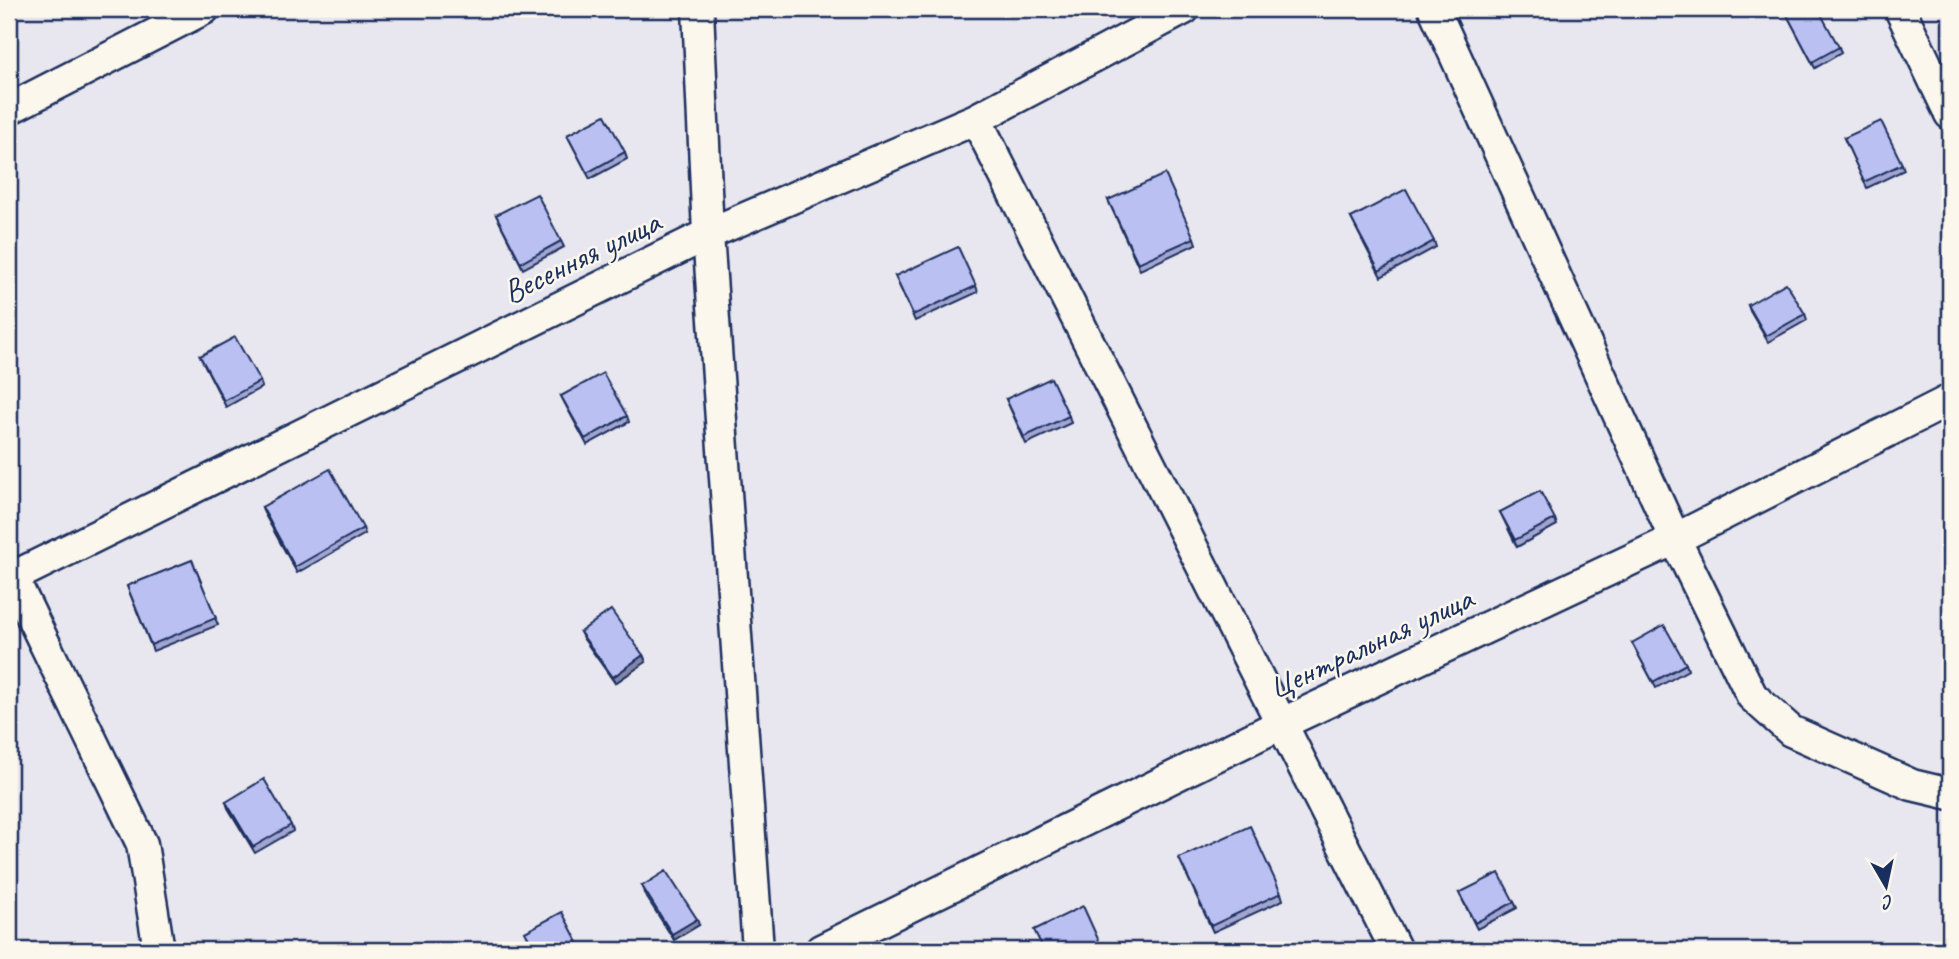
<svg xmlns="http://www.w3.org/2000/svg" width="1959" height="959" font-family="Caveat,sans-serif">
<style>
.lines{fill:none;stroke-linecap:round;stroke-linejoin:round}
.minor-casing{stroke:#1b2f5e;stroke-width:35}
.minor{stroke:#fbf7ec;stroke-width:30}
.wall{fill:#a1a5d0;stroke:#1b2f5e;stroke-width:2}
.shaded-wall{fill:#8386a9;stroke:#1b2f5e;stroke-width:2}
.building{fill:#bbc0f2;stroke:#1b2f5e;stroke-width:2}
.labels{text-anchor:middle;stroke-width:5;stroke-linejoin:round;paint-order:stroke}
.street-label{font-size:33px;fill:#1b2f5e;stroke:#fbf7ec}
</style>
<rect width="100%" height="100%" fill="#e8e6ee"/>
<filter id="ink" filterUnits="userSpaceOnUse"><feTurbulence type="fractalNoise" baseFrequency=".0143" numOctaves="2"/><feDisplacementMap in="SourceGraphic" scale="14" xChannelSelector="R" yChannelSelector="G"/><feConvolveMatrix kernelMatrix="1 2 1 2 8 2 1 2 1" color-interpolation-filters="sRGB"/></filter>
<g filter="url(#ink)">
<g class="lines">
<defs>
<path id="minor" d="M698 9 708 234 758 950
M1434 9 1675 539 1752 696 1791 731 1912 785 1950 794
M1900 9 1950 114
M9 109 204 9
M976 119 1396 950
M9 570 142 844 159 950
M13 577 708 234 976 119 1184 9
M821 950 1283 723 1675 539 1950 400"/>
</defs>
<use href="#minor" class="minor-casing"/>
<use href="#minor" class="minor"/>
</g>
<path class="wall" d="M1787 15 1839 47 1841 53 1815 68Z
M567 135 625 152 627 159 590 179Z
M1844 138 1902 164 1904 170 1867 188Z
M1108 200 1194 238 1196 244 1140 270Z
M496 215 561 241 564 247 523 269Z
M1351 218 1434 241 1436 247 1381 277Z
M895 276 976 286 978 292 915 321Z
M1748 305 1805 314 1807 320 1768 342 1750 311Z
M200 356 260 381 262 387 226 407Z
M561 396 627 416 629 422 587 445 564 402Z
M1006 399 1069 416 1071 423 1026 444Z
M262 507 363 528 365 534 297 573 264 513Z
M1500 512 1555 519 1557 525 1517 547Z
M192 560 218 625 153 651 127 586Z
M580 632 643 655 646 662 615 683 583 638Z
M1632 643 1686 664 1688 670 1656 688Z
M226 802 291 825 293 831 255 853 228 808Z
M1179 858 1281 893 1283 900 1213 932Z
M642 886 699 925 674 940 644 893Z
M1459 893 1514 902 1517 908 1477 929Z"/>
<path class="shaded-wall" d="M643 655 646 662 615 683 613 677Z
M697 919 699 925 674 940 672 934Z"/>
<path class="building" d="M1800 9H1818L1839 47 1812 62 1787 15Z
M605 115 625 152 587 173 567 135Z
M1881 121 1902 164 1864 182 1844 138Z
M1165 174 1194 238 1138 263 1108 200Z
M1406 189 1434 241 1379 271 1351 218Z
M537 194 561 241 521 263 496 215Z
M958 247 976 286 913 315 895 276Z
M1786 283 1805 314 1766 336 1748 305Z
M235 337 260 381 224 401 200 356Z
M603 373 627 416 585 439 561 396Z
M1051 378 1069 416 1024 437 1006 399Z
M330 469 363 528 295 567 262 507Z
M1540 491 1555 519 1515 540 1500 512Z
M192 560 216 618 151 645 127 586Z
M611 610 643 655 613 677 580 632Z
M1664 625 1686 664 1653 682 1632 643Z
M264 779 291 825 253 847 226 802Z
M1250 826 1281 893 1211 926 1179 858Z
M666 871 697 919 672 934 642 886Z
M1499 873 1514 902 1475 923 1459 893Z
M1083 906 1103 950H1044L1034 930Z
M562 912 582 950H535L525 932Z"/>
</g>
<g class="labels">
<g class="street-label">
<text transform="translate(581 256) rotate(-26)" y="12">Весенняя улица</text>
<text transform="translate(1370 642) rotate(-25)" y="12">Центральная улица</text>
</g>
</g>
<rect width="1959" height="959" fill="none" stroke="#fbf7ec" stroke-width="35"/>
<rect x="18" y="18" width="1924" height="924" fill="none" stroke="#1b2f5e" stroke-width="2.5" filter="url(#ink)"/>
<g transform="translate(1886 886) rotate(171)" stroke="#fbf7ec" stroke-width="5" paint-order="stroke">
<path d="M0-5L12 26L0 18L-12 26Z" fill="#1b2f5e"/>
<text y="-10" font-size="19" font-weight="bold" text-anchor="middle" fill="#1b2f5e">С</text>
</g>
</svg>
